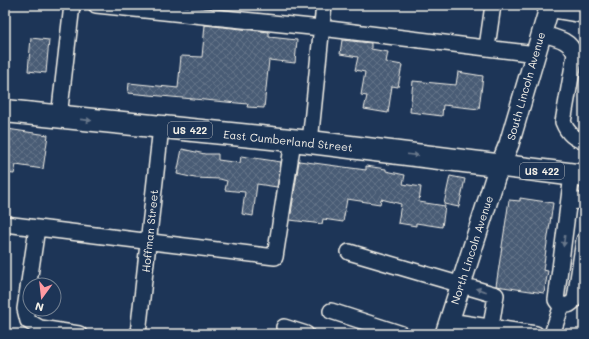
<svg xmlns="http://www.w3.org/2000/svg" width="589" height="339" font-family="Mali,sans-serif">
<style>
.building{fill:url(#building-cross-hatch);stroke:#f4f1e8}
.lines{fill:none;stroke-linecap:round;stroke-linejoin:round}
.minor-casing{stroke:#f4f1e8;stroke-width:18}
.major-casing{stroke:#f4f1e8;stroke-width:22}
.highway-casing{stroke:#f4f1e8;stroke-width:25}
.minor{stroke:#1d3557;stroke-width:15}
.major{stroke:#1d3557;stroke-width:19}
.highway{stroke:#1d3557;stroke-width:22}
.oneway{fill:#68778a}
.labels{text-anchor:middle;stroke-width:3.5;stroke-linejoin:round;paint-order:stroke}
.shield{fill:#1d3557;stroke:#b4b9bc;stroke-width:1}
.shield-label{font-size:10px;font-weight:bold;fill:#f4f1e8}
.street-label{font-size:11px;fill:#f4f1e8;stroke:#1d3557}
</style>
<defs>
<pattern id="building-cross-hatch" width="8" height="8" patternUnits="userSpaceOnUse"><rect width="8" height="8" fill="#485b74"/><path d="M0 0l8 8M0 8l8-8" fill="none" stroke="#637388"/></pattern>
</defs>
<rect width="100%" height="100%" fill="#1d3557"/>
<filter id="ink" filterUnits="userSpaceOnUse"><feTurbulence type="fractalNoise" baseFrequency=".025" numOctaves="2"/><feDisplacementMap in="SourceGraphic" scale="8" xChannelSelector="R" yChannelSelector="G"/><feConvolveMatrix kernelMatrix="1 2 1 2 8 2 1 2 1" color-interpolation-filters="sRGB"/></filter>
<g filter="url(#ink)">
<path class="building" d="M205 25 269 32V37L297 40 295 63 269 60 264 108 247 107 248 104 128 93 129 83 178 88 181 56 202 57Z
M31 38 49 40 46 73 28 71Z
M342 40 371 43V49L388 52 386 62 402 65 398 87 392 86 388 113 364 109 367 96 361 95 365 72 355 70 358 57 340 54Z
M458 72 483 76 479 109 443 105 442 116 410 112 413 81 456 85Z
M7 129 48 135 43 169 16 165 14 174 5 173V143Z
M182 149 205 154H218V160L240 163 241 156 281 162 277 187 257 184 253 216 242 214 245 192 225 190 227 181 220 179 195 178 177 174Z
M299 161 366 170V166L386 169V171L405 175 403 184 421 187 419 202 445 206 442 227 416 223V226L398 223 401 204 381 199 380 204 347 199 343 222 323 219 322 224 290 220Z
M450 176 465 179 459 207 444 204Z
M520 198 553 203 543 270 548 271 544 293 496 286 509 200 520 201Z"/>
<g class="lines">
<defs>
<path id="minor" d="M96 5 321 28 536 54
M548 9 584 15
M542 34C556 38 569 39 575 54L563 122C567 132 573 139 584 141
M487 47 493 5
M59 117 72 5
M310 142 324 5
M572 175 556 300 559 304C567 306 570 306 575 299L584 240
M569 202 579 201 584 203
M5 224 275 257 293 141
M37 228 25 309 28 321 40 328 79 334
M349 252 496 295 491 327
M331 311 402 334
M449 321 536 334
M284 327 306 334
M138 334 161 127
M552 334 562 305"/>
<path id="major" d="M445 334 495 178 509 144 550 5"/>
<path id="highway" d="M5 111 310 142 584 176"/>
</defs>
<use href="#minor" class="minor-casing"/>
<use href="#major" class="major-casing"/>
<use href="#highway" class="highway-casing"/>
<use href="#minor" class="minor"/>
<use href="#major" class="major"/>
<use href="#highway" class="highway"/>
</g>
<defs><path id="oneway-solid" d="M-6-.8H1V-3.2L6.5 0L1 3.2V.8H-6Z"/></defs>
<g class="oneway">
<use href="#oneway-solid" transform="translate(86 120) rotate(6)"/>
<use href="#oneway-solid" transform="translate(413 155) rotate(7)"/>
<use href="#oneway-solid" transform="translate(564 241) rotate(97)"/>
<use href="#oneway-solid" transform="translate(481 290) rotate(-164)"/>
</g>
</g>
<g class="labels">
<g class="shield">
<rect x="168" y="122" width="44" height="16" rx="3"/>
<rect x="520" y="163" width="44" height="16" rx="3"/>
</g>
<g class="shield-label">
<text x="190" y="134">US 422</text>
<text x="542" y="175">US 422</text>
</g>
<g class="street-label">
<text transform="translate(526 86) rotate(-74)" y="4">South Lincoln Avenue</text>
<text transform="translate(288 141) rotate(6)" y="4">East Cumberland Street</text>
<text transform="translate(150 231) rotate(-84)" y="4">Hoffman Street</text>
<text transform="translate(472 250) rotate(-72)" y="4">North Lincoln Avenue</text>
</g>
</g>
<rect width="589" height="339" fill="none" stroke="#1d3557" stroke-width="20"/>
<rect x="10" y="10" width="569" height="319" fill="none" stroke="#f4f1e8" stroke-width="1.5" filter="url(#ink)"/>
<g transform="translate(42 297) rotate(195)"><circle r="19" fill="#1d3557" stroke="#738091"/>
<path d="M0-3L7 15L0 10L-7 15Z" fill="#ff9aa2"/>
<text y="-6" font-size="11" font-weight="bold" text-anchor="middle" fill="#f4f1e8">N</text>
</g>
</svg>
